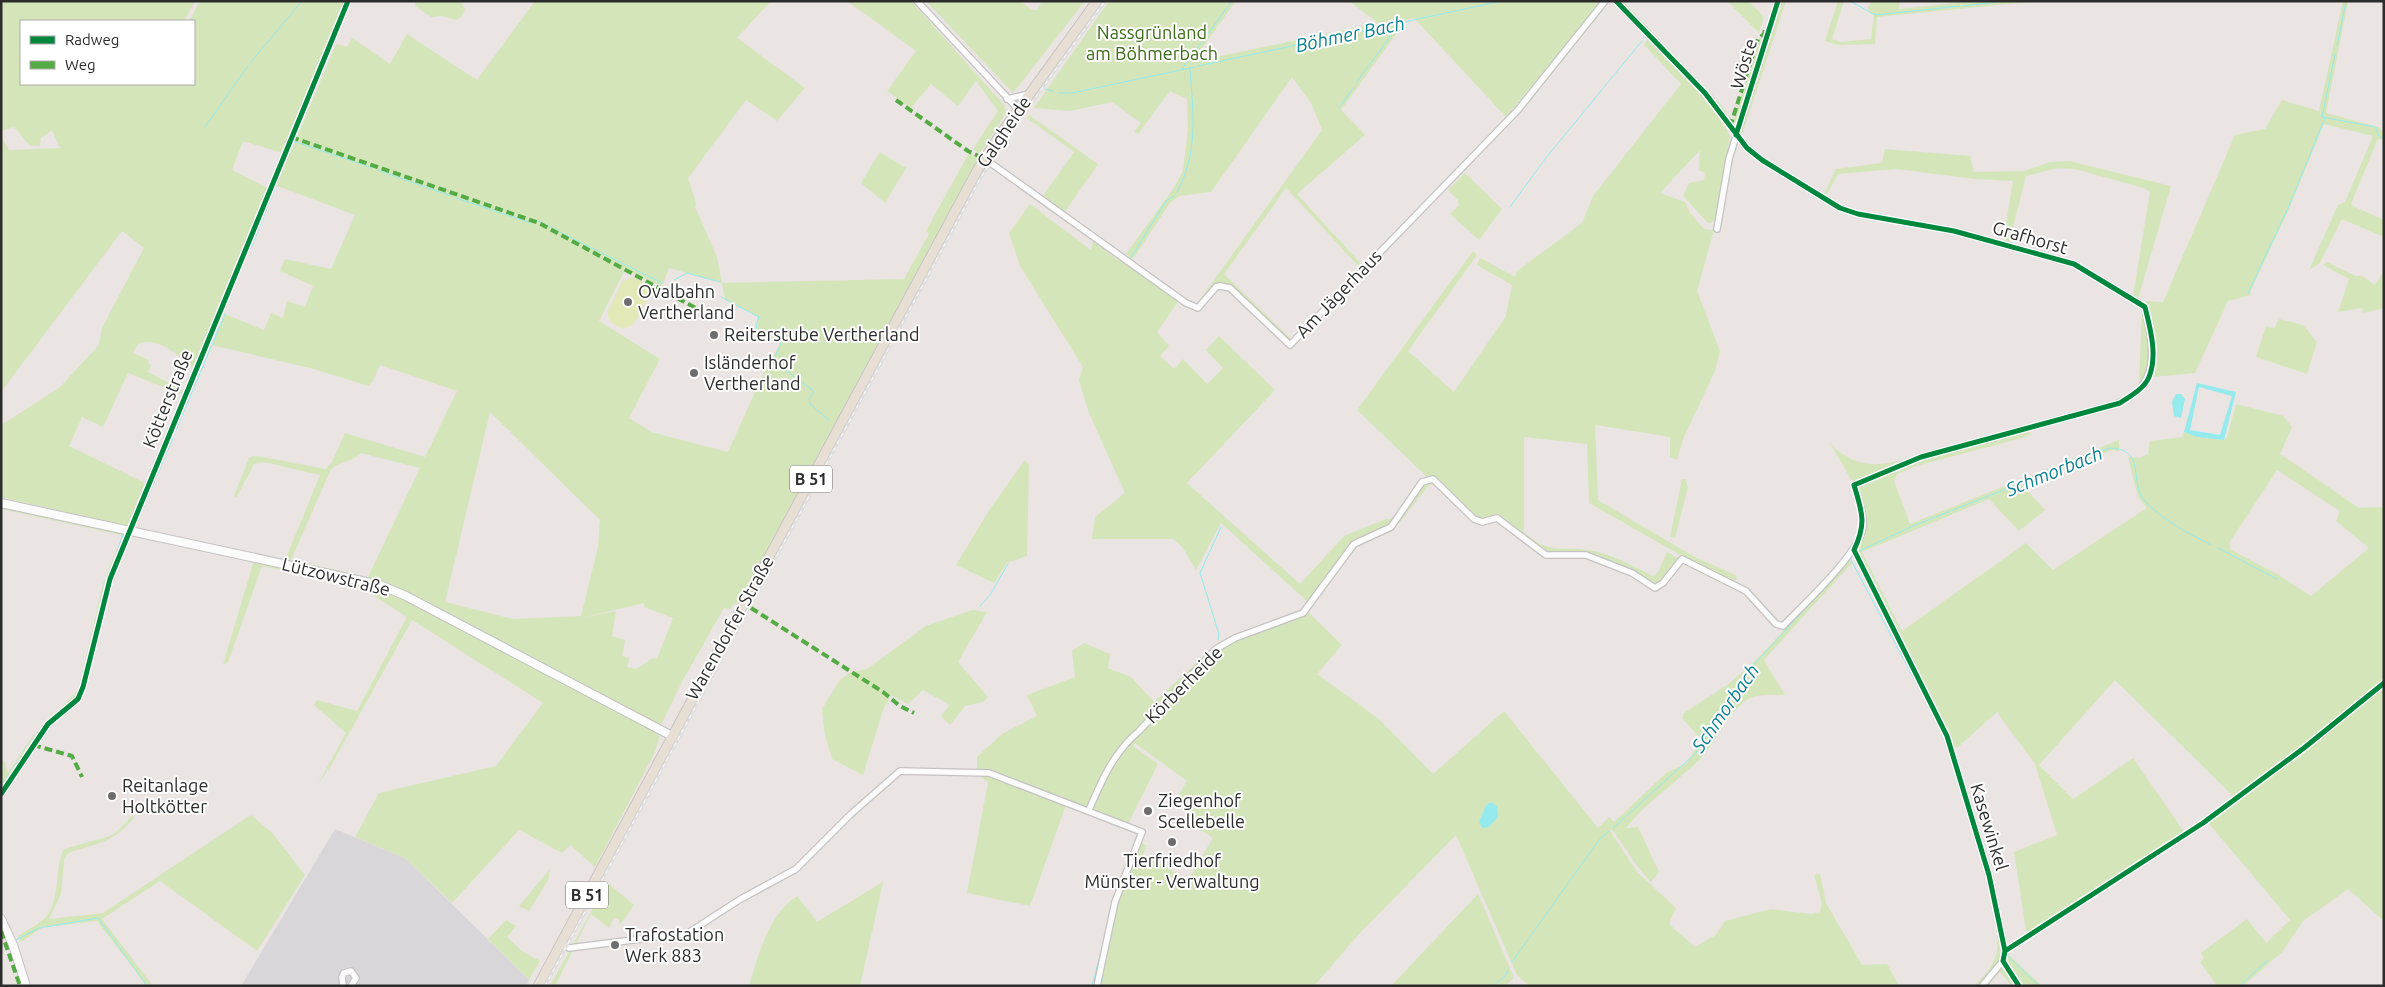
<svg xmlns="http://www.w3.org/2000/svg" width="2385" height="987" font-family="Ubuntu,sans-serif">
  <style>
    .industrial { fill: #d9d6d9 }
    .green { fill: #d5e5ba; fill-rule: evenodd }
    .pitch { fill: #e2e9b7 }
    .water { fill: #94eaec; fill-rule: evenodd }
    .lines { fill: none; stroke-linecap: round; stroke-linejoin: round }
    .stream { stroke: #94eaec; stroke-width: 1 }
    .street-casing { stroke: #c4c2c3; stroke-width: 8 }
    .secondary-casing { stroke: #c4c2c3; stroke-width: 10 }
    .primary-casing { stroke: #c6c3c2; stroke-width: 11 }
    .street { stroke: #fcfbfb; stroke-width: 5.5 }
    .secondary { stroke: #fcfbfb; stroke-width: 8 }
    .primary { stroke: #e7ded4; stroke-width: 9 }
    .rail-casing { stroke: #dededf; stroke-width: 3 }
    .rail { stroke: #fff; stroke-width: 1; stroke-dasharray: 4; stroke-linecap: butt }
    .quiet { stroke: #54ab44; stroke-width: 4; stroke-dasharray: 8 4; stroke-linecap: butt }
    .cycleway-casing { stroke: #fff; stroke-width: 8 }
    .cycleway { stroke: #00873e; stroke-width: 5 }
    .poi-dot { fill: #6e6c6c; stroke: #fff; stroke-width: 2 }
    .labels { text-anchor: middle; stroke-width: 4; stroke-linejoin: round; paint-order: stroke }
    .shield { fill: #fff; stroke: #6b6b6b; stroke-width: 1 }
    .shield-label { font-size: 16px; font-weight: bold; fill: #2c2c2c }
    .park-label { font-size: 18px; fill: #3c6b19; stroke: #fff }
    .street-label { font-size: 18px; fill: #2c2c2c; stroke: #fff }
    .poi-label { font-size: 18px; fill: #2c2c2c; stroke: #fff; text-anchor: start }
    .water-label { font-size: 19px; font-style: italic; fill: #0b8293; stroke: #fff }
  </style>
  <rect width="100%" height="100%" fill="#eae4e2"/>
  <path class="industrial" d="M335,829L405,858L529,980L526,986H241Z"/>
  <path class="green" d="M1,1H195L184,21H21V84H194V21H189L200,1H346L283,153L243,141L232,170L267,188L193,368C177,355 159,336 138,344L133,353L149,360L148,363L151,365L148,372L184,391L181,394L128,373L103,427L82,417L69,446L145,483L127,526L1,497V425L59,388L99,345L102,328L144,248L122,231L1,392V136L9,150L60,148L52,130L41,138L40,146L29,145L14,127L1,131Z
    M416,1H460L465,9L462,16L457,20L441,16L431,17L415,6Z
    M535,1H771L737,38L805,88L777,121L746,100L688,178L696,203L695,207L717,257L722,283L904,279L929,234L926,231L969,153L978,158L738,603L733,605L731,609L724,608L684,678L657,733L660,737L654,754L595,867L570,845L562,853L519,830L452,903L405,858L355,837L379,793L496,766L543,703L412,620L332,764L318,784L346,733L314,705L317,700L357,711L407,617L362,588L262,566L228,662L223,665L255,557L284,563L320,475L264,462L254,464L236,498L234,496L249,458L253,456L262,457L326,469L332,462L345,433L425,457L457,391L380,365L373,381L368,386L314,369L212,345L225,314L264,330L271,313L283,318L287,301L305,307L313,286L280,271L285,259L331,269L355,215L272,184L297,137L336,44L347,47L352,38L390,64L407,34L477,80ZM669,268L722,283L725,299L758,317L757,332L780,344L760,381L728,452L651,432L629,418L660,359L599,321L625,270L662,286ZM490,412L600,520L598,547L581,616L513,619L445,602ZM361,453L420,468L368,577L291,560L331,469C340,461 352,462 361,453ZM644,603V607L673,618L657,659L653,658L636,669L627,667L630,658L622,656L625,640L612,636L616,611L581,618Z
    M847,1H911L1004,105L1006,113L980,154L973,149L998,111L976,81L958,106L931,84L911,108L887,91L916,51Z
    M926,1H1020L1032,10H1037L1042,1H1085L1013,93Z
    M1109,1H1236L1192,62L1378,23L1349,1H1601L1506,117L1414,18L1406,20L1341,110L1365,135L1297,194L1363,266L1361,269L1286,188L1224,274L1291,339L1289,341L1232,288L1219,283L1214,286L1200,304L1196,305L1322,130L1311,103L1292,77L1211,192L1179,196L1170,203L1133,259L1126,254L1173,189L1183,171L1188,129L1187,99L1170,91L1138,134L1134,132L1141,123L1112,102L1070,111L1034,108Z
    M1619,1H1623L1717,100L1731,118L1730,123Z
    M1727,1H1749L1764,17L1759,33Z
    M1781,1H1786L1743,132L1741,134L1740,130Z
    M1838,1H1844L1832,39L1841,42L1871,39L1874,14L1867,9L1871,3L1869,1H1900L1899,9L1973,1H2039L1877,17L1875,44L1837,45L1825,41Z
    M2343,1H2348L2326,113L2378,127L2384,133V140L2378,139L2377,141L2351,204L2357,208L2384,220V237L2342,219L2320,263L2309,270L2338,205L2345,202L2373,136L2324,124L2289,209L2250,292L2251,295L2228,301L2195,373L2153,377L2142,389L2139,386L2142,311L2139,305L2149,301L2163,302L2235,135L2265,129L2282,100L2319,111Z
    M1764,38L1736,123L1733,122L1759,39Z
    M1648,39L1712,105L1730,136L1718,217L1711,223H1708L1683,196L1689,183L1704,180L1705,173L1699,170L1700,150L1660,193L1685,202L1690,213L1704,229L1714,230L1697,291L1720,351L1715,371L1683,439L1677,460L1670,457V437L1595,425L1598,500L1693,556L1737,576L1735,582L1682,556L1589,503L1587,444L1524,437V532C1549,555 1559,546 1588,550C1610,553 1634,566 1653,576L1658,572L1667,552L1678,558V560L1659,582L1654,585L1586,554L1546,552L1535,545L1507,520L1498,516L1482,520L1474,517L1438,480L1434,485H1429L1400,522L1358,545L1310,604L1221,523L1196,570L1183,548L1174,539H1092L1095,517L1125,493L1089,413L1079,380L1083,367L1020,266L1009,233L1030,204L1091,250L1093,241L1119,261L1120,257L1180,299L1157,332L1169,346L1160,356L1174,369L1183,359L1207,384L1223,368L1206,350L1219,336L1275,390L1187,483L1300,584L1344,536L1386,519L1399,518L1424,484L1425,475L1357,410L1473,251L1477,255L1408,351L1454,392L1506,316L1512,285L1477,265L1480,258L1515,277L1517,271L1582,223L1593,196L1681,84L1644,45Z
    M1029,115L1098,164L1064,213L1043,196L1074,152L1027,118Z
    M1885,149L1970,156L1974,172L2024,171L2050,162L2069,161L2171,186L2138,299L2133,296L2150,192L2144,188L2075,169L2058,168L2026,176L2009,243L2003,241L2013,181L1975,179L1896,169L1838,174L1826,195L1824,194L1836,169L1882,163Z
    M880,152L906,168L885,203L861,183Z
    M1465,173L1502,209L1479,240L1450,214L1459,205L1458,200L1448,190Z
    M2327,262L2355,276H2362L2375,285L2384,270V308L2363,313L2362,308L2338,312L2349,279L2323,265Z
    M2279,319L2303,325L2317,342L2307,374L2256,357L2266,326L2274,328Z
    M2236,404L2283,416L2292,427L2280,454L2359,508L2384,507V921L2348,889L2303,921L2282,952L2243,986H2217L2200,962L2204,958L2201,953L2247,919L2266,943L2290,920L2205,819L2232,795L2115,680L2039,765L2073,799L2133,758L2184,832L2027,937L2014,852L2057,835L2035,764L1997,712L1957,748L1953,746L1938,709L1856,550L1863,533L1857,490L1830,443C1855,470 1880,467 1911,457L1917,459L2029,429L2031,434L2022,438L1916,466L1897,474L1894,481L1910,524L2119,440V451L2112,450L2023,486L2045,510L2019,531L1989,499L1862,552L1902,631L2026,543L2053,570L2147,508L2138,497L2128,457L2139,458L2148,454L2150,441L2182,437L2184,432L2197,437L2224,440L2227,437ZM2277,470L2340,511L2336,521L2369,548L2311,596L2279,575L2231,550L2229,543Z
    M1025,460L1029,465L1027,556L1007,563L994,583L956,565L990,509Z
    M1682,479H1685L1688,487L1675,538L1670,537Z
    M1,506L125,533L126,537L110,579L78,699L48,724L1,791V759L5,763L8,773L32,737L78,690L103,584L121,539V535L1,509Z
    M1850,560L1852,563L1764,660L1785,695C1771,695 1755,693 1744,702C1726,716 1717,740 1702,757C1678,782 1647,801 1626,828L1638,827L1659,872L1651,882L1637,866L1612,829L1610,831L1637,872L1676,908L1669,924L1695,947L1716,935L1725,921L1771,909L1811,914L1820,912L1822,903L1814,875L1820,874L1826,903L1862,965L1887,964L1899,986H1529L1517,975L1456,835L1360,933L1314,986H1099L1119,899L1141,842L1147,846L1143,854L1188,880L1213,838L1191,824L1195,816L1175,801L1187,781L1135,743L1133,746L1158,764L1128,824L1067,802L1030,906L967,893L988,783L977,773V757L1002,734L1037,716L1027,695L1075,677L1072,651L1084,643L1110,654L1108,668L1131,677L1154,702L1219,642L1305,609L1342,645L1317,674L1379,719L1433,774L1504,711L1598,828L1609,817L1614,822L1666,773L1687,763L1701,739L1682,718L1684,713L1730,683L1755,661ZM1491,802L1497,806L1498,817L1489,827L1479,822L1486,805Z
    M972,610L987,612L958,662L988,697L983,702L965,706L950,725L941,716L950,705L923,690L908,704L891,695L883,710L863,775L832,759L825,735L822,709L840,680L849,673L867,669L926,626Z
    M133,815L134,818C111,844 100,842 68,853L64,860L61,894L49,919L103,913L251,815L273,834L305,875L257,951L160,881L102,919L153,986H147L97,921L43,927L21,942L18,936C27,930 37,925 44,919C61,903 54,868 64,849L110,836L117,831Z
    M550,869L548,880L529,911L519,906Z
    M1986,870L1995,912L2001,955L2000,962L2017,986H2012L2000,972L1987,986H1974C1982,978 1991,969 1995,958C2004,936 1989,894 1984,871Z
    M883,882L860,986H749C759,954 768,915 797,896L817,922Z
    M609,884L634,905L620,925L619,920L614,918L609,928L591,914L555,986H550L606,885Z
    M1478,894L1514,978L1505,986H1391Z
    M506,920L516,926L507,937L522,951L540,961L529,980L488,939Z
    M2009,953V955L2042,986H2022L2006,962Z"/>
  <path class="pitch" d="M632,277C637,279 644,281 647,285C653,295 638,315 634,324L623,329C614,324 607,322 608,312L622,282Z"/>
  <path class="water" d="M2197,383L2236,392L2224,440L2197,437L2184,432ZM2199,387L2232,396L2220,435L2190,430Z
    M2176,394H2181L2185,399L2181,418L2174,416L2172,402Z
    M1491,802L1497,806L1498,817L1489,827L1482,828L1479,822L1486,805Z"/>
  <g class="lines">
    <path class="stream" d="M1612,1L1633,22
      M1850,1L1875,15L1960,6
      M1963,6L2004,1
      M1643,32L1644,38
      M2337,46L2346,1
      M2335,54L2322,117L2375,127L2379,136L2384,139
      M250,63L302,1
      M1198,66L1502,1
      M1182,69L1232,1
      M1356,83L1400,23
      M1045,89L1053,91
      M1058,93H1072L1195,67
      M1339,108L1354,87
      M205,127L248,66
      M293,143L296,142L373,168
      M377,170L451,196
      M1177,192C1199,152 1193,113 1190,69
      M456,198L531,223
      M1510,207L1545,159L1642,41
      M538,221L662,283
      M251,248L276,186
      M1130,259L1166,201L1174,196
      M674,280L687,273L720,282
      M2248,293L2288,208L2325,118
      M721,297L759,317L756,325L757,331L781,343L773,361L812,390L814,392L809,399L810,404L829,420
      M176,430L225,314
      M138,520L173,438
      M85,525L118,532L123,535L105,585L94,632
      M2218,548L2277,579
      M1859,551L1913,526L2109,448C2147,448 2129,483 2144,500C2162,520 2188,533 2211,545
      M1851,560L1922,694
      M1840,571L1851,558
      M980,606L990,595L1008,564
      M1218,640L1219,634L1200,573L1221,527
      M1925,700L1934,718
      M13,769L39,732
      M1,787L8,776
      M1613,828L1696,753L1746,673L1817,596
      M16,940L39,928L98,918L147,986
      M1,947L5,945
      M2008,956L2039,986
      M1512,962L1599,840L1609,831
      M1092,986L1101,952
      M1100,986L1103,977
      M1493,986L1506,975L1508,969
      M2239,986L2268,960"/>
    <defs>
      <path id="street" d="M917,1L1018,109
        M1007,99L1029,94
        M985,159L1186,303L1198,308L1216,287L1220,286L1230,288L1290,345L1517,111L1605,1
        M1717,229L1729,159L1778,1
        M1854,550L1947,736L1989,875L2005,951L2003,961L1982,986
        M1,794L48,724L78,699L83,687L110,579L348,1
        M1089,810C1102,780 1113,753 1139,731L1216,649L1235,638L1303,613L1354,544L1391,527L1422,482L1433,479L1474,519L1482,522L1497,518L1546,555H1586L1632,573L1655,588L1663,583L1682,559L1746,591L1776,624L1783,626C1804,604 1859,554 1863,527C1864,513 1858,499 1854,485L1921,457L2116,404C2163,386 2153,346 2145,307L2074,264L1954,231L1858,214L1840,208L1762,160L1747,148L1705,93L1616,1
        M560,944L569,948L688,933L739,900L796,869L851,814L900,771L989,773L1142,832L1115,902L1097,986
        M343,986L342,977L344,973L351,971L356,978L351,986"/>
      <path id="secondary" d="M1,503L380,585L406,596L672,736
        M1,919L13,945L26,986"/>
      <path id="primary" d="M538,986L978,169L1000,135L1097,1"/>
    </defs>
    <use href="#street" class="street-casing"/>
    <use href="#secondary" class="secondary-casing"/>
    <use href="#primary" class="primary-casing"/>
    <use href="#street" class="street"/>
    <use href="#secondary" class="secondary"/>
    <use href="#primary" class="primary"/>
    <defs>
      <path id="rail" d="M545,986L980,179L1012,130L1105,1"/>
    </defs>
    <use href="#rail" class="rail-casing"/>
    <use href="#rail" class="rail"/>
    <path class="quiet" d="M896,100L968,151L985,159
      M1730,127L1758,39L1764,34L1765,30
      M291,137L539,223L703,312
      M751,608L883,692L900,706L914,713
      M33,745L72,756L82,777
      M1,931L20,986"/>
    <defs>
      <path id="cycleway" d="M1616,1L1705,93L1747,148L1762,160L1840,208L1858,214L1954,231L2074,264L2145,307C2150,328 2158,355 2149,377C2145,388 2129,397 2120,403L1921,457L1854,485C1862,512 1867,523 1854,550L1947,736L1989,875L2005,951L2003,961L2019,986
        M1736,135L1778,1
        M1,794L48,724L78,699L83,687L110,579L348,1
        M2005,951L2203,823L2304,748L2384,683"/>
    </defs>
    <use href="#cycleway" class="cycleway-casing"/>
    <use href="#cycleway" class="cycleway"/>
  </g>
  <g class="poi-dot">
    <circle cx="628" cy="302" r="5"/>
    <circle cx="714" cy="335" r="5"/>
    <circle cx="694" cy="373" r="5"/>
    <circle cx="112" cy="796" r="5"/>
    <circle cx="1148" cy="811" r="5"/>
    <circle cx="1172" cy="842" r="5"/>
    <circle cx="615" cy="945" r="5"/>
  </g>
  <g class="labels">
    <g class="shield">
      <rect x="790" y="465.5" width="42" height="27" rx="4"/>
      <rect x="566" y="881.5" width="42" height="27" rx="4"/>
    </g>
    <g class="shield-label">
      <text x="811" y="485">B 51</text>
      <text x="587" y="901">B 51</text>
    </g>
    <g class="park-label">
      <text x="1152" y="39">Nassgrünland<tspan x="1152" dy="21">am Böhmerbach</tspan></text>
    </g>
    <g class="street-label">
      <text transform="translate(1744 64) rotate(-73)" y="6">Wöste</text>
      <text transform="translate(1004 132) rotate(-56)" y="6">Galgheide</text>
      <text transform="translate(2030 238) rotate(16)" y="6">Grafhorst</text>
      <text transform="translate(1339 294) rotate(-46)" y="6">Am Jägerhaus</text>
      <text transform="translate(168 399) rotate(-68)" y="6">Kötterstraße</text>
      <text transform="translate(336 577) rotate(14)" y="6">Lützowstraße</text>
      <text transform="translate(730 628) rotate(-61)" y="6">Warendorfer Straße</text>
      <text transform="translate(1184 685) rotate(-45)" y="6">Körberheide</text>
      <text transform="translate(1989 827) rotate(73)" y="6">Kasewinkel</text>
    </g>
    <g class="poi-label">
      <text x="638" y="298">Ovalbahn<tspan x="638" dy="21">Vertherland</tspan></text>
      <text x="724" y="341">Reiterstube Vertherland</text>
      <text x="704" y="369">Isländerhof<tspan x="704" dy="21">Vertherland</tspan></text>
      <text x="122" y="792">Reitanlage<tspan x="122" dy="21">Holtkötter</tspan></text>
      <text x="1158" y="807">Ziegenhof<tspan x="1158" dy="21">Scellebelle</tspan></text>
      <text x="1172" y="867" text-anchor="middle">Tierfriedhof<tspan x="1172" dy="21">Münster - Verwaltung</tspan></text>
      <text x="625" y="941">Trafostation<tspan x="625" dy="21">Werk 883</tspan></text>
    </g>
    <g class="water-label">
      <text transform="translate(1350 34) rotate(-12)" y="7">Böhmer Bach</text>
      <text transform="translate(2054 471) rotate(-22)" y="7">Schmorbach</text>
      <text transform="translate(1725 708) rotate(-55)" y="7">Schmorbach</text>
    </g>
  </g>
  <rect width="2385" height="987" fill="none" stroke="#2c2c2c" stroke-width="5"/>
  <rect x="20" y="20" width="175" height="65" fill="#ffffff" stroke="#ababab"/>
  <rect x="30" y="36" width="25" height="8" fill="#00873e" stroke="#ababab"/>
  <text x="65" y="45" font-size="15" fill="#2c2c2c">Radweg</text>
  <rect x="30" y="61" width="25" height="8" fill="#54ab44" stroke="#ababab"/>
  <text x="65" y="70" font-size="15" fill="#2c2c2c">Weg</text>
</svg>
